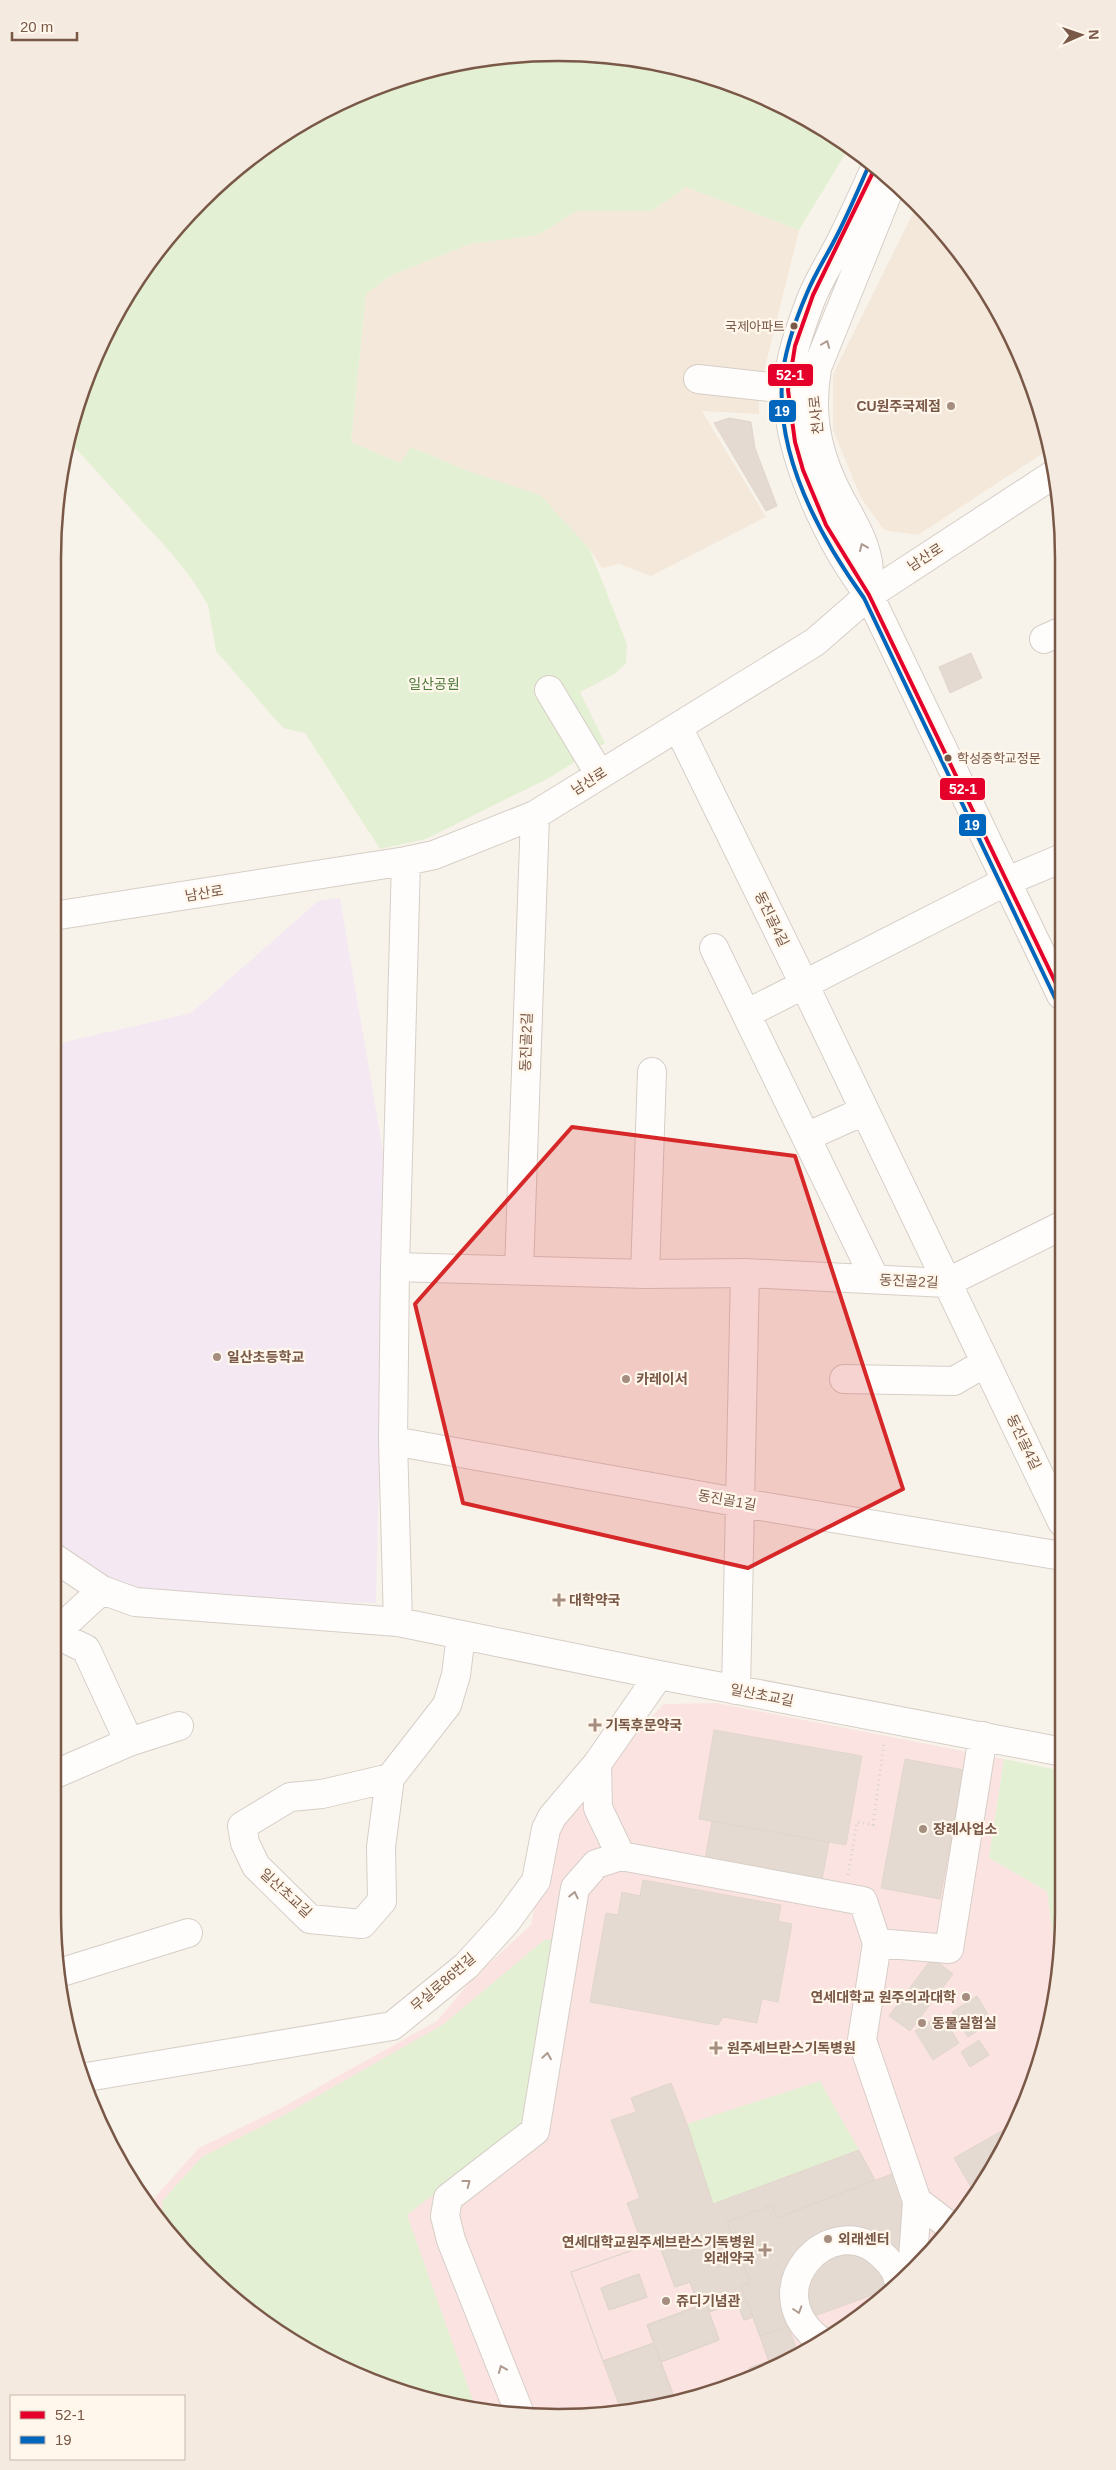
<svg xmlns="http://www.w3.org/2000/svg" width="1116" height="2470" font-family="Helvetica,'Noto Sans KR',sans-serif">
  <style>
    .residential { fill: #f4e8da }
    .education { fill: #f4e9f3 }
    .medical { fill: #fbe3e2 }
    .green { fill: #e4f0d3 }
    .building { fill: #e5dad1; stroke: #e1d6cc; fill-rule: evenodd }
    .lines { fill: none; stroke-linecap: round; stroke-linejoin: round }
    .minor-casing { stroke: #d6cec7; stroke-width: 30 }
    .path { stroke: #dbd2cc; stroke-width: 3; stroke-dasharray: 1 4; stroke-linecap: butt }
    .minor { stroke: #fefdfc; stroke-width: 28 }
    .bus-1-casing { stroke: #fff7ec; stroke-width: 8 }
    .bus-2-casing { stroke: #fff7ec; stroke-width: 8 }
    .bus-1 { stroke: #e4002b; stroke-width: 4 }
    .bus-2 { stroke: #0065bd; stroke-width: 4 }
    .oneway { stroke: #ae9a8f }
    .marked { fill: #d62828; fill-opacity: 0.2; stroke: #d62828; stroke-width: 4; stroke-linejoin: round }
    .bus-dot { fill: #795847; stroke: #fff7ec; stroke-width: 2 }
    .poi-dot { fill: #a58e80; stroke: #fff7ec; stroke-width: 2 }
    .labels { text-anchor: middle; stroke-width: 4.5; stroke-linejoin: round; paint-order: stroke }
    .bus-label { font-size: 13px; fill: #795847; stroke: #fff7ec; text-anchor: end }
    .poi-label { font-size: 14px; font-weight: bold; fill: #795847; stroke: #fff7ec; text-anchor: start }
    .street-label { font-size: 14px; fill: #795847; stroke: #fff7ec }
    .park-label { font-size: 14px; fill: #4e7a3c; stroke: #fff7ec }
    .rim { fill: none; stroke: #795847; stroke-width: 2.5 }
    .line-badge { stroke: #fff7ec; stroke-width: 2 }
    .badge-label { font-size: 14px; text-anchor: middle; font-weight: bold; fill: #fff }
  </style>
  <rect width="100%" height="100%" fill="#f8f3ea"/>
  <path class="residential" d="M686,187L799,230L759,392V414L702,411L766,517L651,576L619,564L602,568L589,548L573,532L468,471L411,447L400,463L351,442L366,294L392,275L470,244L538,235L577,211H652Z
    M917,205L959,250L1025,364L1048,450L918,535L884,530L861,498L833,430V374Z"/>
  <path class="education" d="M340,898L386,1169L376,1603L138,1596L53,1545V1048L56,1044L191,1013L318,901Z"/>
  <path class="medical" d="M717,1703L1004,1759L989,1858L1047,1891L1058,1972L1054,2010L1037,2075L996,2164L938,2245L891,2292L810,2350L720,2391L624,2413L558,2417L460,2408L395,2391L305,2350L250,2313L178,2245L153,2211L155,2197L199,2148L281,2108L437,2021L475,1976L531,1925L539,1884L564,1809L664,1704Z"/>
  <path class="green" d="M525,54L624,57L721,79L839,138L850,146L799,230L686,187L652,211H577L538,235L470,244L392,275L366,294L351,442L400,463L411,447L468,471L540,495L589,548L627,644L626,663L615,674L580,692L605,743L549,778L426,839L380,849L305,733L283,728L216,651L208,605L191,578L172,554L68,440L79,395L120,305L178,224L251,157L335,105L427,70Z
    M1004,1759L1063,1771V1912L1058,1972L1047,1891L989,1858Z
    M553,1939L526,2123L407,2215L476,2409L460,2408L395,2391L306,2350L250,2313L178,2245L161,2222L163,2200L202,2157L286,2114L444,2024L544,1940Z
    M820,2081L859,2150L713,2204L687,2124Z"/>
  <path class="building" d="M729,418L751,422L755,448L777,506L766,511L714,423Z
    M1058,489L1059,492V511L1049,495Z
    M971,653L982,678L950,693L939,667Z
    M714,1730L862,1756L846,1845L699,1819Z
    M905,1759L964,1770L940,1899L881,1888Z
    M712,1821L829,1842L822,1880L705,1859Z
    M643,1880L781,1905L778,1921L792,1924L778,2002L762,1999L757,2023L723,2017L718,2025L590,2002L606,1913L618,1915L622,1892L640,1896Z
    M932,1958L953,1974L910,2031L889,2016Z
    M977,1996L992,2021L968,2037L952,2012Z
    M941,2014L959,2043L933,2060L915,2031Z
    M979,2040L989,2055L970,2067L961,2052Z
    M671,2083L687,2124L713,2204L859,2150L875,2180L777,2218L772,2205L727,2222L750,2283L741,2286L753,2317L744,2320L737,2302L709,2312L719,2340L661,2362L674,2397L684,2393L686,2399L622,2413L603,2361L654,2343L647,2325L699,2306L690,2282L675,2287L658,2241L643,2246L627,2203L640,2198L611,2120L636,2112L631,2098Z
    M1014,2124L996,2164L975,2194L954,2158Z
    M897,2172L928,2256L897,2286L760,2336L741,2286L750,2283L727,2222L772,2205L777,2218Z
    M658,2241L675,2287L690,2282L699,2306L647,2325L654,2343L603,2361L571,2272ZM639,2274L647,2297L609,2310L601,2288Z
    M658,2241L675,2287L690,2282L699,2306L647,2325L654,2343L603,2361L571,2272Z
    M639,2274L647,2297L609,2310L601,2288Z
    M639,2274L647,2297L609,2310L601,2288Z
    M737,2302L744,2320L753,2317L769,2361L749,2368L752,2376L720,2391L686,2399L684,2393L674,2397L661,2362L719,2340L709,2312Z
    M737,2302L744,2320L753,2317L769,2361L749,2368L752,2376L720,2391L686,2399L684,2393L674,2397L647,2325L706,2303L709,2312Z
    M706,2303L719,2340L661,2362L647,2325Z
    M788,2326L799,2355L771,2368L760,2336Z
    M769,2361L771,2368L752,2376L749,2368Z"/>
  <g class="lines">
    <defs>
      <path id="minor" d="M876,166C864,193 852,219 839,245C829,264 817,283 810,302C800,329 788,362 788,390C787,455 830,544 869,595L1061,995
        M698,379L770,387L806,395
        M869,595C869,583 870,568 867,557C861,531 844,508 833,484C815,445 810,410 817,368L893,180
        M1044,639L1060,632
        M549,690L600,775
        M678,727L804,984L1062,1522
        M53,916L406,861L434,855L535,815L815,642L869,595L1054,474
        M714,948L875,1279
        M746,1014L1005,882L1060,859
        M806,1137L864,1111
        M395,1267L645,1274L745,1273L946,1283L1061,1226
        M519,1270L535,815
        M645,1274L652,1072
        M844,1379L954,1381L985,1363
        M393,1441L742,1503L1062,1556
        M53,1557L102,1590L135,1602L398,1622L659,1675L1063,1752
        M398,1622L393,1441L395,1267L406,861
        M55,1634L86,1649L129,1742
        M53,1635L102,1590
        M736,1690L745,1273
        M597,1764L598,1808L621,1856
        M53,1775L129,1742L179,1726
        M390,1778L322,1794L290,1797L242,1826L245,1843L256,1866L310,1919L362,1924L382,1901L381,1847L390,1778L447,1705L456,1675L461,1635
        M877,1943L949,1949L983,1736
        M59,1973L188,1933
        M81,2078L392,2026L466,1966L506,1922L536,1881L546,1829L552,1817L597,1764L659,1675
        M898,2279L910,2269L913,2259L917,2201
        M822,2342C751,2291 832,2206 882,2255C891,2263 898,2272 899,2284
        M520,2414L451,2240L445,2216L448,2198L535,2131L575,1888L596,1864L621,1856L863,1901L877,1943L862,2040L917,2201L951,2227"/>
    </defs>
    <use href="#minor" class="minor-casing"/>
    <path class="path" d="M848,1875L857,1822L873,1825L884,1742"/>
    <use href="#minor" class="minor"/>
    <defs>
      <path id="bus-1" d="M876,166L813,295L795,346L788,390L795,442L803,470L826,525L869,595L1061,994"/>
      <path id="bus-2" d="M870,163C858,190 847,217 833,243C824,260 814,276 807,293C795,321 784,351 782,381C777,458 820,537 864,598L1055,998"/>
    </defs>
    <use href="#bus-1" class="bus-1-casing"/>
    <use href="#bus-2" class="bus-2-casing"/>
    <use href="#bus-1" class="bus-1"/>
    <use href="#bus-2" class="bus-2"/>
  </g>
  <defs><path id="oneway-chevron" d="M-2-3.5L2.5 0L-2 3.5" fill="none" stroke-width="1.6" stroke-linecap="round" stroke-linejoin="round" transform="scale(1.25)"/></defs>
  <g class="oneway">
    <use href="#oneway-chevron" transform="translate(826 344) rotate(-69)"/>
    <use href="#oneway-chevron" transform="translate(863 547) rotate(-113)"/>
    <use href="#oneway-chevron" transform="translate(574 1895) rotate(-78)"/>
    <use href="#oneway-chevron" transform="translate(547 2056) rotate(-81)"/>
    <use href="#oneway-chevron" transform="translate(467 2183) rotate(-37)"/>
    <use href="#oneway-chevron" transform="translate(798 2310) rotate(72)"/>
    <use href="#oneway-chevron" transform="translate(502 2369) rotate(-112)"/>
  </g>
  <path class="marked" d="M572,1127L795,1156L903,1489L748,1568L463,1503L415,1304Z"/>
  <g class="bus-dot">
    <circle cx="794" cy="326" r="4.5"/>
    <circle cx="948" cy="758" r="4.5"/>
  </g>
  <g class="poi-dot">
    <circle cx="951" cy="406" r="5"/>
    <circle cx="217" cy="1357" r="5"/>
    <circle cx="626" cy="1379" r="5"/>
    <path d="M556.5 1592.5h5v5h5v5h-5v5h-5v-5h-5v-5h5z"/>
    <path d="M592.5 1717.5h5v5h5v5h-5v5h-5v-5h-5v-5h5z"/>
    <circle cx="923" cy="1829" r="5"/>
    <circle cx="966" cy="1997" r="5"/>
    <circle cx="922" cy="2023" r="5"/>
    <path d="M713.5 2040.5h5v5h5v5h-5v5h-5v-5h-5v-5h5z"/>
    <circle cx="828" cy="2239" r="5"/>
    <path d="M762.5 2242.5h5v5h5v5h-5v5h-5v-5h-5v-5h5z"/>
    <circle cx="666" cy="2301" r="5"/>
  </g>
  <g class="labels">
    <g class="bus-label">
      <text x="785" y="331">국제아파트</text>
      <text x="957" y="763" text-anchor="start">학성중학교정문</text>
    </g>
    <g class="poi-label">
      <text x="941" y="411" text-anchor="end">CU원주국제점</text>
      <text x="227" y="1362">일산초등학교</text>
      <text x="636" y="1384">카레이서</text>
      <text x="569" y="1605">대학약국</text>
      <text x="605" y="1730">기독후문약국</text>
      <text x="933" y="1834">장례사업소</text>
      <text x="956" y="2002" text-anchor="end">연세대학교 원주의과대학</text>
      <text x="932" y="2028">동물실험실</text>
      <text x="727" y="2053">원주세브란스기독병원</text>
      <text x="838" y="2244">외래센터</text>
      <text x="755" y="2247" text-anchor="end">연세대학교원주세브란스기독병원<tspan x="755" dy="16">외래약국</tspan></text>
      <text x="676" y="2306">쥬디기념관</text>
    </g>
    <g class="street-label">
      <text transform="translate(816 415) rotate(-96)" y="5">천사로</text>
      <text transform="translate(925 557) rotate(-33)" y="5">남산로</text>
      <text transform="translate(589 781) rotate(-32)" y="5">남산로</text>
      <text transform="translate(204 893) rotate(-9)" y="5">남산로</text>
      <text transform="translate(772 919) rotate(64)" y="5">동진골4길</text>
      <text transform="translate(526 1042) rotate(-88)" y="5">동진골2길</text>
      <text transform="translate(909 1281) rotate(3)" y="5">동진골2길</text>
      <text transform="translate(1024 1442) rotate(64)" y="5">동진골4길</text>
      <text transform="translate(727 1500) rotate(10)" y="5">동진골1길</text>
      <text transform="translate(762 1695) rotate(11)" y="5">일산초교길</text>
      <text transform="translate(286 1893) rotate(43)" y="5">일산초교길</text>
      <text transform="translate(443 1982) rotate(-41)" y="5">무실로86번길</text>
    </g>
    <g class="park-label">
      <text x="434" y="689">일산공원</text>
    </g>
  </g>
  <path d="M0 0H1116V2470H0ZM558 61H558A497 497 0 0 1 1055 558V1912A497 497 0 0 1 558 2409H558A497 497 0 0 1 61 1912V558A497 497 0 0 1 558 61Z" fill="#f4eadf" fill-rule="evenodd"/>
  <path class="rim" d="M558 61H558A497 497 0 0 1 1055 558V1912A497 497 0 0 1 558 2409H558A497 497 0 0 1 61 1912V558A497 497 0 0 1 558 61Z"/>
  <g class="line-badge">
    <rect x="767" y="363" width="47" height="24" rx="5" fill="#e4002b"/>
    <rect x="768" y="399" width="29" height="24" rx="5" fill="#0065bd"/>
    <rect x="939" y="777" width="47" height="24" rx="5" fill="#e4002b"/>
    <rect x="958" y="813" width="29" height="24" rx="5" fill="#0065bd"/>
  </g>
  <g class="badge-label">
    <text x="790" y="380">52-1</text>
    <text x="782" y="416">19</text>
    <text x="963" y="794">52-1</text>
    <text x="972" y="830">19</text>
  </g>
  <rect x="10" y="2395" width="175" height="65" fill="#fff7ec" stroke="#c9b7aa"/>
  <rect x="20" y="2411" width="25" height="8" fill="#e4002b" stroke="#c9b7aa"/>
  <text x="55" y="2420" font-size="15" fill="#795847">52-1</text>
  <rect x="20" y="2436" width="25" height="8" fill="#0065bd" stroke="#c9b7aa"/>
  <text x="55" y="2445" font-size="15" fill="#795847">19</text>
  <g transform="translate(1081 35) rotate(88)" stroke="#fff7ec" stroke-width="4" paint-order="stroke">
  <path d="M0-4L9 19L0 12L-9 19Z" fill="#795847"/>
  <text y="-8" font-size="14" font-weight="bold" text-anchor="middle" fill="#795847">N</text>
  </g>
  <path d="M12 32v8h65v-8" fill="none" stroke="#795847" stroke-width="2.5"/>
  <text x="20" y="32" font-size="15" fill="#795847" stroke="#fff7ec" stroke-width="4" paint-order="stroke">20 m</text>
</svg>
